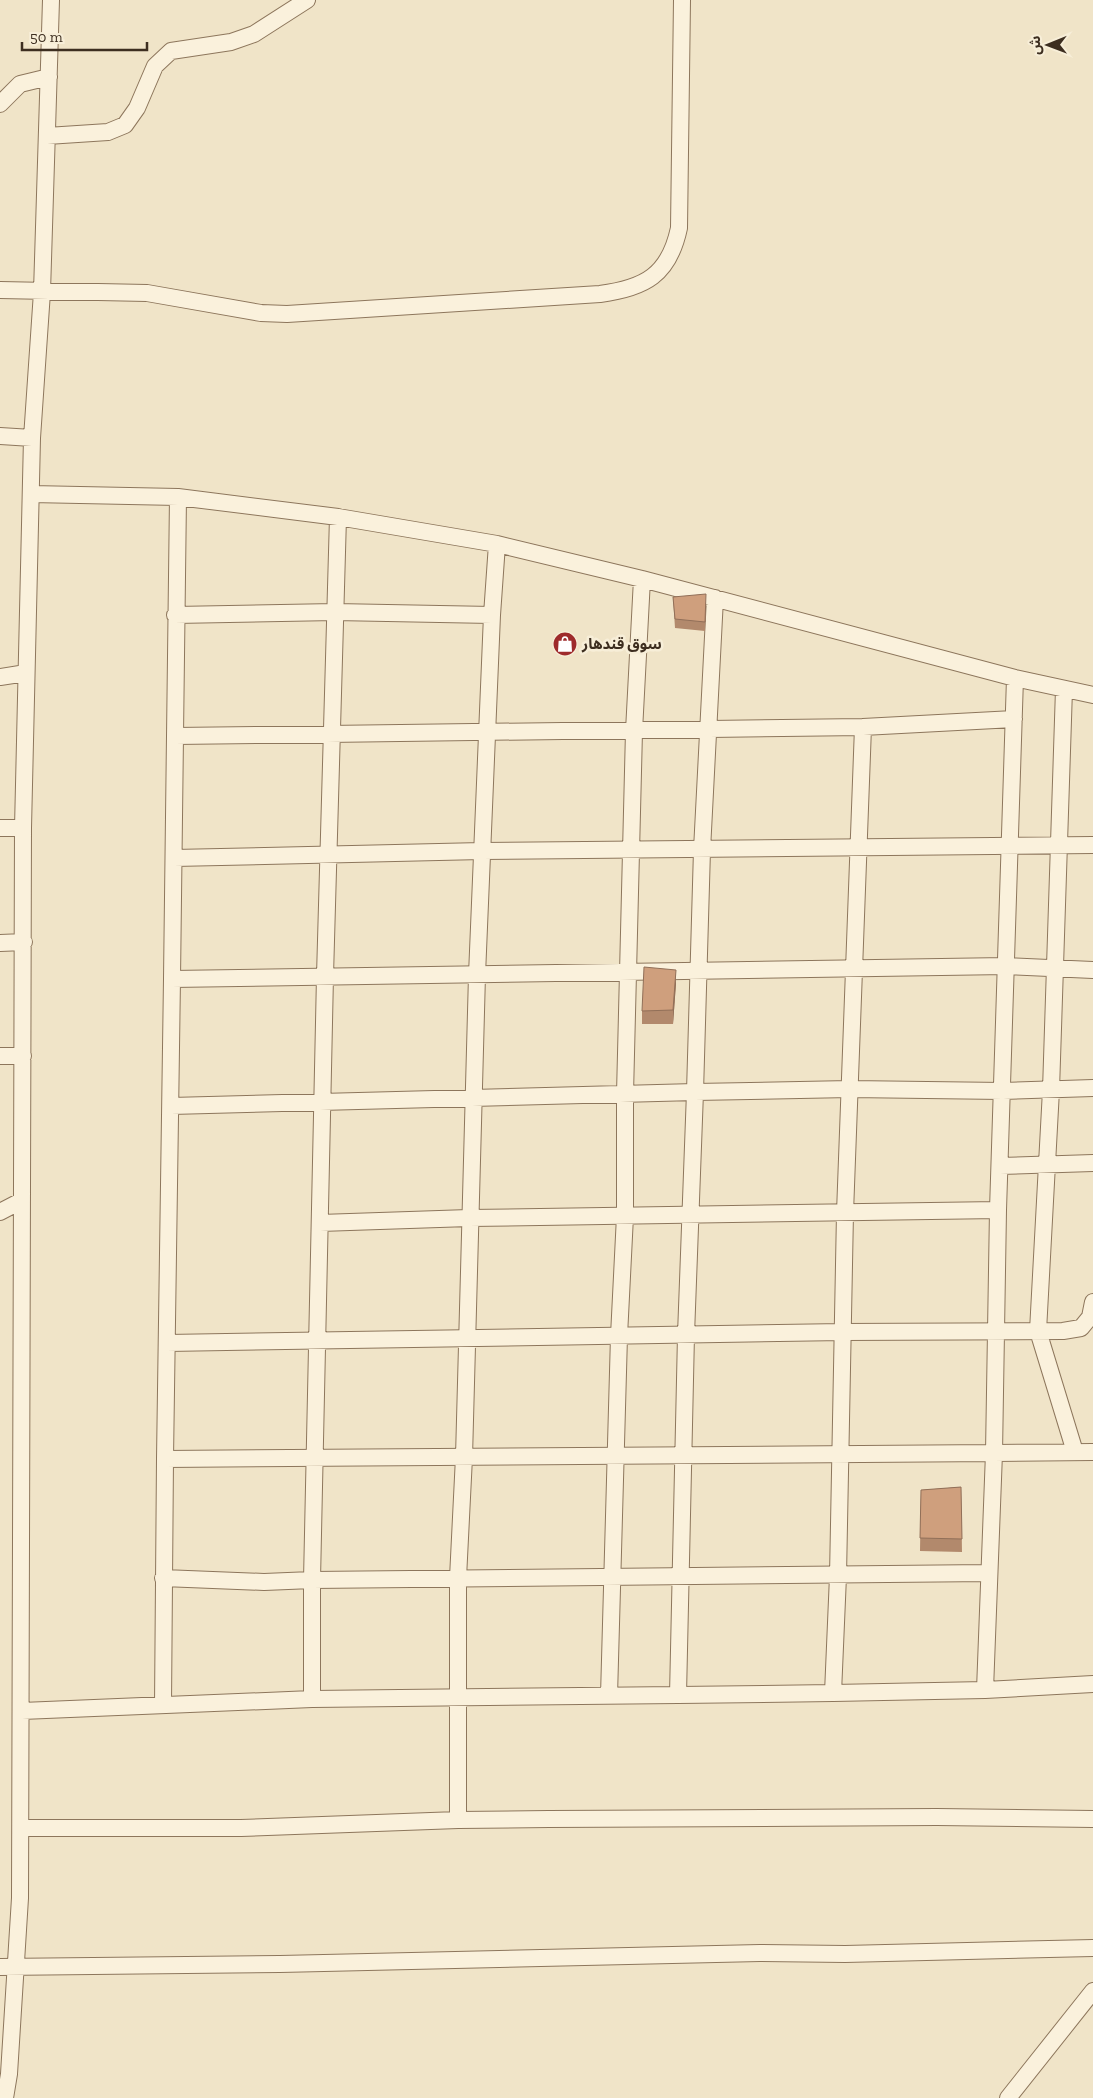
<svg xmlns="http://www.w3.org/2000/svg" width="1093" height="2098" font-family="'Zilla Slab','Noto Sans Arabic',serif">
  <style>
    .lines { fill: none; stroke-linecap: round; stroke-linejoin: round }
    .minor-casing { stroke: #8d765c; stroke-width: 18 }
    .minor { stroke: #faf1dc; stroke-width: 16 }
    .wall { fill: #b2896c }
    .shaded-wall { fill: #916f58 }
    .building { fill: #cf9f7d; stroke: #916f58 }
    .labels { text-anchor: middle; stroke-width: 5; stroke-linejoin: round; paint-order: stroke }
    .poi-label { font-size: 15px; font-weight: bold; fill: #3d2e20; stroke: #f7eed8; text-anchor: start }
  </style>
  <rect width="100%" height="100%" fill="#f0e4c8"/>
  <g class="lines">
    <defs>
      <path id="minor" d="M0,104L20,84L49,77
        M47,136L108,132L125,125L137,108L155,66L171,51L231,42L254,34L307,0
        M0,290L147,293L261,313L287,314L600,294C645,288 669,275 679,228L682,0
        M0,436L32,438
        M31,494L178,497L175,736L863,727
        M178,497L338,517L497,544L642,579L1015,678L1093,695
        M338,517L325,976L312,1580L988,1573
        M715,598L702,850L695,1092L850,1089L1003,1091L1093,1088
        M175,615L335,612L492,615L477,975L464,1457L458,1578V1820
        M492,615L497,544
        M0,677L26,673
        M1064,689L1051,1090L1038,1331L1075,1452
        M1014,719L863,727L845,1213L838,1576L833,1693L985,1690L1093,1684
        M175,736L172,979L1006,966L1093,970
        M0,828H23
        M174,858L482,851L1093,845
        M0,943L24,942
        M172,979L165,1459L994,1453L998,1210L1015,678
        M0,1056H23
        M171,1106L695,1092L686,1335L678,1695L833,1693
        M1000,1166L1093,1163
        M0,1212L21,1201
        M320,1223L469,1218L998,1210
        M167,1343L843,1332L1063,1331L1081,1328L1090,1317L1093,1302
        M163,1578L264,1582L312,1580V1699L678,1695
        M985,1690L994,1453L1093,1452
        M609,1696L619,1336L625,1216V1094L634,731L642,579
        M163,1705L165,1459
        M22,1711L312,1699
        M21,1828H241L458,1820L549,1819L937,1817L1093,1819
        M0,1967L280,1964L760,1953L845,1954L1093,1948
        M5,2098L9,2074L20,1898L23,828L32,438L42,292L51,0
        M1008,2098L1093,1991"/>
    </defs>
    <use href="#minor" class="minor-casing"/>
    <use href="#minor" class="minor"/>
  </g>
  <path class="wall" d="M673,597L706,603L705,631L675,628Z
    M676,983L673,1024H642V1011Z
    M961,1487L962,1552L920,1551L921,1490Z"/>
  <path class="shaded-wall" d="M676,970V983L673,1024V1010Z"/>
  <path class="building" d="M706,594L705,622L675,619L673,597Z
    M644,967L676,970L673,1010L642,1011Z
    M961,1487L962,1539L920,1538L921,1490Z"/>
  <defs>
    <symbol id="shop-disc" viewBox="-11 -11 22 22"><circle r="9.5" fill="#9e2a2b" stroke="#f7eed8"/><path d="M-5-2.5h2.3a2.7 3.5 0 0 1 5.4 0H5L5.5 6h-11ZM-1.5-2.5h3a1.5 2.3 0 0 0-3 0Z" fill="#fff"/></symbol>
  </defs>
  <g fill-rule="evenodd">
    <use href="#shop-disc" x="551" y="630" width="28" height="28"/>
  </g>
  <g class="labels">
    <g class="poi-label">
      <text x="582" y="649">سوق قندهار</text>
    </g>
  </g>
  <g transform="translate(1048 45) rotate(269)" stroke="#f7eed8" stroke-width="4" paint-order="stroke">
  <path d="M0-4L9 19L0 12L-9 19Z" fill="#3d2e20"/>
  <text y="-8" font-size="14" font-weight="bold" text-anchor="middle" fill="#3d2e20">ش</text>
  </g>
  <path d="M22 42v8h125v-8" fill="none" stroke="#3d2e20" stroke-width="2.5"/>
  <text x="30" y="42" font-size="15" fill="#3d2e20" stroke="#f7eed8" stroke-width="4" paint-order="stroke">50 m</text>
</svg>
